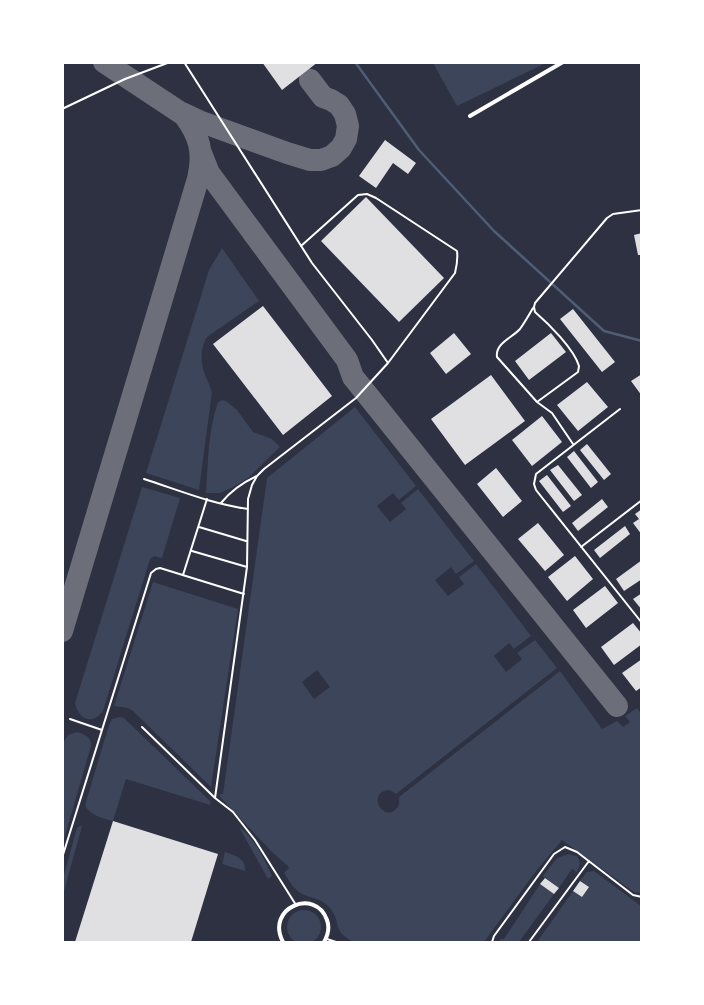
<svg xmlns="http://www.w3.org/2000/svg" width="704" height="1005" font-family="Karla,sans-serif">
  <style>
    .green { fill: #3c4559; fill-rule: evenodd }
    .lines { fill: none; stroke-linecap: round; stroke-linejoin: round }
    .stream { stroke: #4f5d75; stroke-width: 2.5 }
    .taxiway { stroke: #6c6f7a; stroke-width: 22 }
    .building { fill: #e0e0e3 }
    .service { stroke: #fff; stroke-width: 2 }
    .minor { stroke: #fff; stroke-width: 4 }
  </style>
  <rect width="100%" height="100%" fill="#2d3142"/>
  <path class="green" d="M433,63H546L457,106Z
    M222,248L259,301L207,337C200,348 200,364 206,377C208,382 210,386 212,392L199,490L146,473L209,270Z
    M222,400L226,401L237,410L253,432L272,439L280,447L248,478L233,487L220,493H206C208,463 208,430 218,402Z
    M355,407L416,486L399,500L393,493L377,506L390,522L406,509L401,503L418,489L474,561L456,574L451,567L435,580L448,596L464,584L459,577L476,564L531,636L514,649L509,643L494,656L506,672L522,659L517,653L535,640L557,668L396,794L390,790C366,791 382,823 396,809C400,805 399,802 399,797L560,671L602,729L617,721L623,727L630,722L625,716L637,708L641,714V893L634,892L562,840L536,871L484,942H354C331,931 342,923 330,908C321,898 313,899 302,894C294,890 289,880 284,873L289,868L288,866L274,854L220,797V794H223L267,478ZM317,670L330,687L314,699L302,682Z
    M142,487L180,498L162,558L154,556L150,559L103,711C92,726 78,719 75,703Z
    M153,582L238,609L211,787L133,711L128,708L114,706Z
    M120,717L124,718L211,802L210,805L126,779L113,821C102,818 90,816 85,805L109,725L112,719Z
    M77,732C84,734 92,737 91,746L63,843V743L68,735Z
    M80,826H82L63,895V878L77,828Z
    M239,827C255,838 264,859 272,876L268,879Z
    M225,852C236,856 246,858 245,871L222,864Z
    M568,854L577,856C581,862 580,865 577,872L572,869L559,888L543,876L557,858Z
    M594,871L641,906V942H537L573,891L582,897L589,887L580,881L587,872Z
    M540,884L554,894L519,942H498L501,939H504Z
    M287 927a17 17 0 1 1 34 0a17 17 0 1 1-34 0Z"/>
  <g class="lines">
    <path class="stream" d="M355,62L419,150L494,231L604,331L642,341"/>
    <path class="taxiway" d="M182,113L199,121L287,153L310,160H321L332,156L341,148L346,139L348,126L345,114L339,105L331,100L323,97L310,80
      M201,153L209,173L347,360L353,377L617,706
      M62,631L198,179C204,153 200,136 184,115L104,62"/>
  </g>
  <path class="building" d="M262,62H318L282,90Z
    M385,140L416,163L408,174L393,163L376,188L359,176Z
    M366,197L444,278L399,322L321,241Z
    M642,233V255H638L634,235Z
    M263,306L332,396L283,435L213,344Z
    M573,309L615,362L602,372L560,319Z
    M454,333L471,354L446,374L430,353Z
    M551,333L566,352L529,380L515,361Z
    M642,374V396L631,381Z
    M491,375L525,421L465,465L431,419Z
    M587,382L608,407L578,431L557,405Z
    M542,416L562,442L532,466L512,440Z
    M587,444L611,474L604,480L580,450Z
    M574,451L598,482L591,488L567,457Z
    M558,465L582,495L574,501L550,470Z
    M496,468L522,501L503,517L477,484Z
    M547,475L571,506L563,512L539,481Z
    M602,499L608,507L578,531L572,523Z
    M642,509V535L633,523L639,519L635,514Z
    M538,523L564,555L545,571L518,539Z
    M625,526L630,534L600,558L594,550Z
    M575,556L593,579L567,601L548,577Z
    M642,560V579L624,591L616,579Z
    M605,586L618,603L586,628L573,610Z
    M642,593V610L633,599Z
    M633,623L642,634V644L614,665L601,647Z
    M642,659V687L636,691L622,673Z
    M113,821L218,854L191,942H75Z
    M545,878L559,888L554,894L540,884Z
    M580,881L589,887L582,897L573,891Z"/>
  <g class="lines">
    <path class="service" d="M184,62L312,263L372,340L388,363
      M62,109L125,79L170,62
      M533,308C529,315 525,322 520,329C512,338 495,343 497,357L537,402L552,413L573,444
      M537,402L578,372L579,366C574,349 549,324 535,312L534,307L535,303L607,218L613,214L642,210
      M620,409L536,474L534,484L536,490L642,623
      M144,479C178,490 212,504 248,509
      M221,503C230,492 244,482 257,476
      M199,527L246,541
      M581,547L642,500
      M192,551L247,567
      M183,575L207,499
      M70,719L102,730
      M142,727L215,798L233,812L255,840L296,905
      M215,798L247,567L248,499L252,485L257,476L264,469L356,398L388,363L455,273C457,265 458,259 457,251L376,198L367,194L358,195L301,246
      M62,858L151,573L156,569L160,568L244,594
      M327,939L336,942
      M492,942L494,936L554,854L565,847L577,852L633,895L642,897
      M529,942L589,861"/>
    <path class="minor" d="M470,116L563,62
      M283,942C265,908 315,887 327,920C330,928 328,935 324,942"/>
  </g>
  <rect width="704" height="1005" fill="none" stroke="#ffffff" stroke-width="128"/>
</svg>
